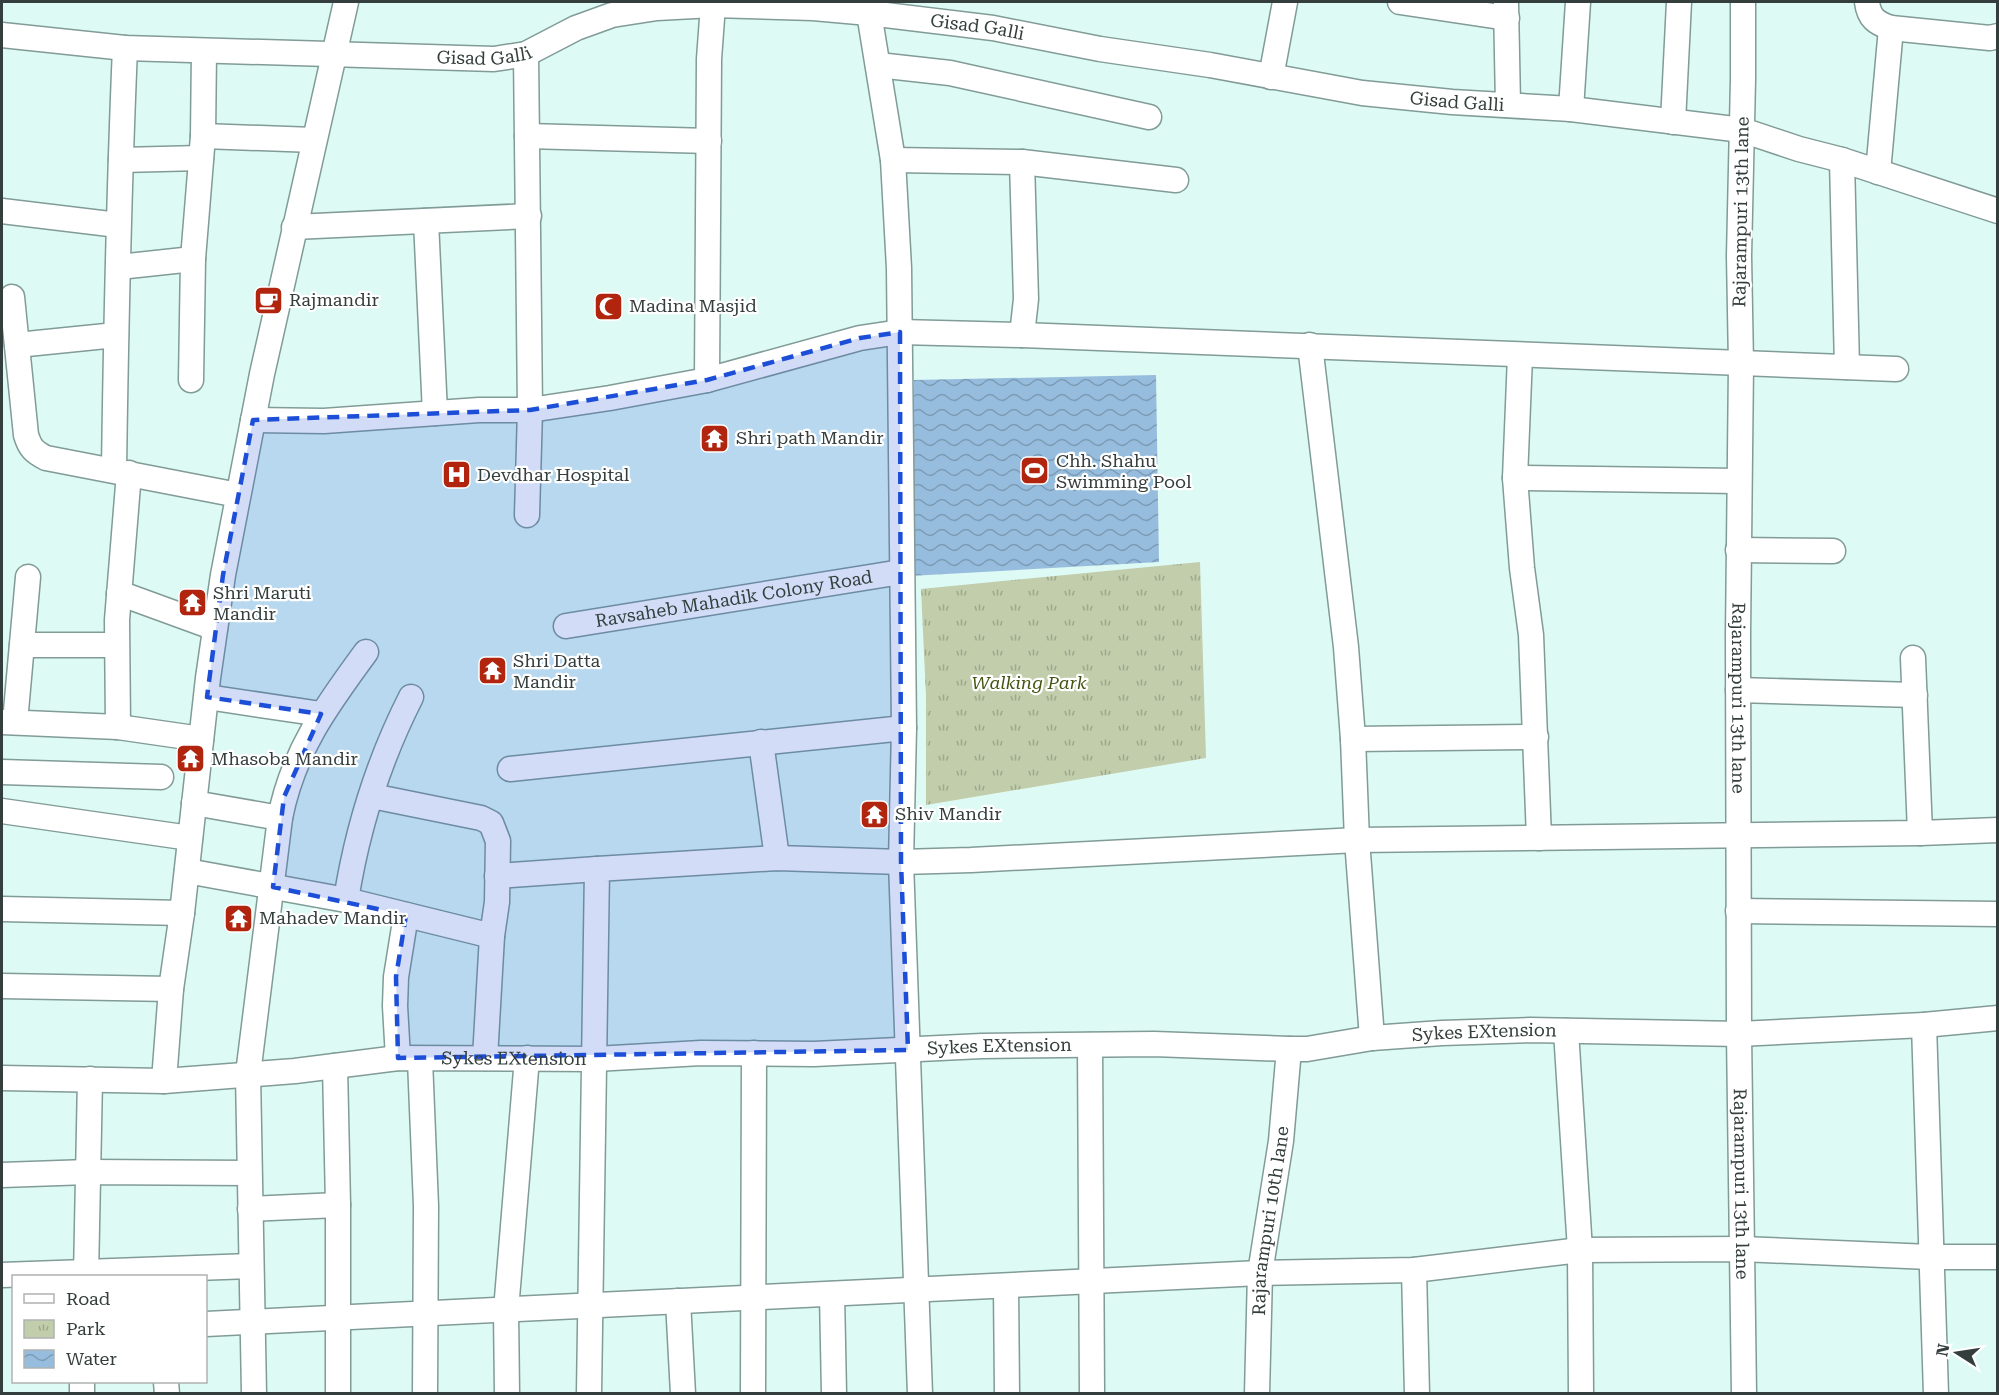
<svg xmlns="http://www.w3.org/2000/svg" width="1999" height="1395" font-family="'Roboto Serif',serif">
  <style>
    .park { fill: url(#park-tufts) }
    .water { fill: url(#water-waves) }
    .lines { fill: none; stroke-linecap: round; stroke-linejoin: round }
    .minor-casing { stroke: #819b97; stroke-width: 27 }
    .minor { stroke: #fff; stroke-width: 24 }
    .marked { fill: #1d4ed8; fill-opacity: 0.2; stroke: #1d4ed8; stroke-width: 4.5; stroke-dasharray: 12 8; stroke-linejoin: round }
    .labels { text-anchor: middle; stroke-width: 4.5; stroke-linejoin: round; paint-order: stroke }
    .street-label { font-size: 18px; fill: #343f3d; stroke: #fff }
    .poi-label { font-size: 18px; fill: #343f3d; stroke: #fff; text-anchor: start }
    .park-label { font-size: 18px; font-style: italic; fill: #435410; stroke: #fff }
  </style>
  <defs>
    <pattern id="park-tufts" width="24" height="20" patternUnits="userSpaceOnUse" patternTransform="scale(1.5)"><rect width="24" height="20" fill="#c1cdab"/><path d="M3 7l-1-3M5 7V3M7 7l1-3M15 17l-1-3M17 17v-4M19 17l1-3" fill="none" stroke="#9ea88c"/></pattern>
    <pattern id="water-waves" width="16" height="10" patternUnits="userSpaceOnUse" patternTransform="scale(1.5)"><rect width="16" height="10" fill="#97bdde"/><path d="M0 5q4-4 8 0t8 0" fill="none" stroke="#7c9bb5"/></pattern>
  </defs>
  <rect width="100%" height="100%" fill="#defaf5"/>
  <path class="park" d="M1200,562L1206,758L926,805V696L921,589Z"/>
  <path class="water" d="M1156,375L1159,562L910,576L914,380Z"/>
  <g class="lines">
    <defs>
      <g id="minor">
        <path d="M1400,2L1507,18"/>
        <path id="s1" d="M1743,2V79L1739,256L1741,364L1738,635L1739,1034L1744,1394"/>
        <path d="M1867,2C1869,18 1876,23 1891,28L1990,38L1998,36"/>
        <path d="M1506,4L1508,105"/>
        <path d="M869,13L893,160L899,268L904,728L901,862L920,1394"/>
        <path id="s2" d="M2,35L125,48L494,59L526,54L576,28L612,15L657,8L713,5L813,8L869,13L993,28L1100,49L1210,65L1362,93L1452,102L1571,109L1742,130L1799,149L1842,160L1998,211"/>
        <path d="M526,54L530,410L527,515"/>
        <path d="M878,65L950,73L1149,117"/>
        <path d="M1271,77L1285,2"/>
        <path d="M1571,109L1578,2"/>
        <path d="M1673,122L1679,2"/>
        <path d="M203,136L314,140"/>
        <path d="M527,136L709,141"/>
        <path d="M121,160L201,158"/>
        <path d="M893,160L1022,162L1176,180"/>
        <path d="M1842,160L1847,367"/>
        <path d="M1022,162L1026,299L1022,335"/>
        <path d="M1878,172L1891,28"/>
        <path d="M2,211L118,225"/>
        <path d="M426,221L435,413"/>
        <path d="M294,227L529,216"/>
        <path d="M119,267L193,259"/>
        <path d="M12,297L26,435C30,448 34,452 46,458L238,495"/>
        <path d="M17,345L116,335"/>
        <path d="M1310,345L1346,647L1353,739L1357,840L1372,1038"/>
        <path d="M1520,356L1515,478L1522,568L1531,635L1539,838"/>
        <path d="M191,380L193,259L203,136L204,51"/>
        <path d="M707,380L709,59L713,5"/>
        <path d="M253,420L324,421L479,410H530L610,398L707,380L860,338L900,332L1022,335L1896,369"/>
        <path d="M114,470C116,329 119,188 125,48"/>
        <path d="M1515,478L1738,481"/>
        <path d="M1738,550L1833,551"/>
        <path d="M119,593L215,628"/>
        <path id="s3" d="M566,626L901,572"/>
        <path d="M22,645H116"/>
        <path d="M1913,658L1920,833"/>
        <path d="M1738,690L1915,695"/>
        <path d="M207,697L321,714"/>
        <path d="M2,722L118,727L201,739"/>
        <path d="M15,722L28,577"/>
        <path d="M118,727L117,620L129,473"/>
        <path d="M1353,739L1536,737"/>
        <path d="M761,742L777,858"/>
        <path d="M510,769L904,728"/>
        <path d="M2,772L161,777"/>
        <path d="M372,796L481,818L491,823L498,841L497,902L492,936L485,1058"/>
        <path d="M194,803L280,818"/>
        <path d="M2,811L190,838"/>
        <path d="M187,871L346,900L492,936"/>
        <path d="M497,876L597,869"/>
        <path d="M346,900C357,830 379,760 411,697"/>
        <path d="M2,909L182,913"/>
        <path d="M1738,911L1998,914"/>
        <path d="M2,986L171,989"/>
        <path d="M1924,1025L1936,1394"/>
        <path d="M1566,1031L1580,1250L1581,1394"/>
        <path d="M1090,1045L1092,1394"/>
        <path d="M398,1058L395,1006L396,977L406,915"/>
        <path d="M420,1060L426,1206L425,1394"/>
        <path d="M335,1066L338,1205V1394"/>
        <path id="s4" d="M2,1078L164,1081L295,1071L398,1058L595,1059L701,1053L814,1054L982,1046L1154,1044L1289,1049H1307L1372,1038L1442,1033L1530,1030L1739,1034L1924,1025L1998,1018"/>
        <path d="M164,1081L171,989L182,913L208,678L223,575L262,374L346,2"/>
        <path d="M2,1175L88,1172L249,1173"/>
        <path d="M250,1209L338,1205"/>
        <path d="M1414,1270L1417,1394"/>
        <path d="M2,1275L251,1266"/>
        <path d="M86,1276L90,1079"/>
        <path d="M1006,1286L1007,1394"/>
        <path d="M832,1294L834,1394"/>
        <path d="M678,1301L683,1394"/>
        <path d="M206,1324L1260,1273L1414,1270L1580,1250L1742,1249L1930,1257H1998"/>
        <path d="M166,1382L167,1394"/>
        <path d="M82,1394V1382"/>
        <path d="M254,1394L248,1074L280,818C293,751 327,705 366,652"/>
        <path d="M507,1394L506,1310L527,1058"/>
        <path d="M589,1394L597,869L777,858L901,862L971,860L1357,840L1920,833L1998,830"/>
        <path d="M753,1394L754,1053"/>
        <path id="s5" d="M1257,1394L1260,1273L1281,1141L1289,1049"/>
      </g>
    </defs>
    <use href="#minor" class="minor-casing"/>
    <use href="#minor" class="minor"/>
  </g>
  <path class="marked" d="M900,332L901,862L908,1050L398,1058L396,977L406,915L273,887L284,797L321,714L207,697L223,575L253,420L530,410L707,380L860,338Z"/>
  <defs>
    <symbol id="cafe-square" viewBox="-11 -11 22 22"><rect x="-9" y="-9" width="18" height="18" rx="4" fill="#b1240d" stroke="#fff"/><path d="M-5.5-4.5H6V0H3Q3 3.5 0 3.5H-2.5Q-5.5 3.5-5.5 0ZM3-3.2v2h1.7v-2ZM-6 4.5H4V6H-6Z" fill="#fff"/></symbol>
    <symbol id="mosque-square" viewBox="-11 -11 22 22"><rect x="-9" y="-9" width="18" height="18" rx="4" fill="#b1240d" stroke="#fff"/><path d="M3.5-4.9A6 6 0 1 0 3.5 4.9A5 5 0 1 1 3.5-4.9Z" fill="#fff"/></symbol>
    <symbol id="temple-square" viewBox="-11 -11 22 22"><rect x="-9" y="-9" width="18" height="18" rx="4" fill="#b1240d" stroke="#fff"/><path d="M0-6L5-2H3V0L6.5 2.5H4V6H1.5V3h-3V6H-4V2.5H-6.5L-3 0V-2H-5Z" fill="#fff"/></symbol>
    <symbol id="stadium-square" viewBox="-11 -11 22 22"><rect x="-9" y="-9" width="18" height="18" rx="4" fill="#b1240d" stroke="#fff"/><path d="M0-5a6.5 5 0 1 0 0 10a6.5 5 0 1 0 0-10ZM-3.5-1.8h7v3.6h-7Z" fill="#fff"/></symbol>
    <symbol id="hospital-square" viewBox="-11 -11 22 22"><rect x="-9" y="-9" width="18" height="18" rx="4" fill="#b1240d" stroke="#fff"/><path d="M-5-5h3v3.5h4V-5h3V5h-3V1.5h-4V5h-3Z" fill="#fff"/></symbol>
  </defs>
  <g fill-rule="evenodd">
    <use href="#cafe-square" x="252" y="284" width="33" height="33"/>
    <use href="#mosque-square" x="592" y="290" width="33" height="33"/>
    <use href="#temple-square" x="698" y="422" width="33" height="33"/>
    <use href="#stadium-square" x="1018" y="454" width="33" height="33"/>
    <use href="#hospital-square" x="440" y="458" width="33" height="33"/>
    <use href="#temple-square" x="176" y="586" width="33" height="33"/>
    <use href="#temple-square" x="476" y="654" width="33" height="33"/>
    <use href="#temple-square" x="174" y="742" width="33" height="33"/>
    <use href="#temple-square" x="858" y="798" width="33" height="33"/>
    <use href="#temple-square" x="222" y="902" width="33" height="33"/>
  </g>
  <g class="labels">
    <g class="street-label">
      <text dy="6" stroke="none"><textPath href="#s2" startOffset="987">Gisad Galli</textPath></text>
      <text dy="6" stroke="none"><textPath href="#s2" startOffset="483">Gisad Galli</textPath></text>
      <text dy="6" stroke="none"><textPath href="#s2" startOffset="1473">Gisad Galli</textPath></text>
      <text transform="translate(1741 212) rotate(-89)" y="6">Rajarampuri 13th lane</text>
      <text dy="6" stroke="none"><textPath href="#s3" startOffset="170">Ravsaheb Mahadik Colony Road</textPath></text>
      <text dy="6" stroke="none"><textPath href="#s1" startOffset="696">Rajarampuri 13th lane</textPath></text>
      <text dy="6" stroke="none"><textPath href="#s4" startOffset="1485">Sykes EXtension</textPath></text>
      <text dy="6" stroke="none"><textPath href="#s4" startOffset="999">Sykes EXtension</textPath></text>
      <text dy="6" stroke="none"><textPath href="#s4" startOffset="513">Sykes EXtension</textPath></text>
      <text dy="6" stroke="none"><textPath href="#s1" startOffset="1182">Rajarampuri 13th lane</textPath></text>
      <text dy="6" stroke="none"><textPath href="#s5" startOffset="174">Rajarampuri 10th lane</textPath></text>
    </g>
    <g class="poi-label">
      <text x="289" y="306">Rajmandir</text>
      <text x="629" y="312">Madina Masjid</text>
      <text x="736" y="444">Shri path Mandir</text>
      <text x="1056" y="467">Chh. Shahu<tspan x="1056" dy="21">Swimming Pool</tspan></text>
      <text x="477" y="481">Devdhar Hospital</text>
      <text x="213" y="599">Shri Maruti<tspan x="213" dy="21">Mandir</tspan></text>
      <text x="513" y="667">Shri Datta<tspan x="513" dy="21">Mandir</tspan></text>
      <text x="211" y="765">Mhasoba Mandir</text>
      <text x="895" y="820">Shiv Mandir</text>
      <text x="259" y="924">Mahadev Mandir</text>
    </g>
    <g class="park-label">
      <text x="1029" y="689">Walking Park</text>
    </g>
  </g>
  <rect width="1999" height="1395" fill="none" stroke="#343f3d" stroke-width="6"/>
  <rect x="12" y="1275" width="195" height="108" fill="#ffffff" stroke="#aeb2b1" stroke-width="1.5"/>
  <rect x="24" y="1294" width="30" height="9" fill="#ffffff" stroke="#aeb2b1" stroke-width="1.5"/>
  <text x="66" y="1305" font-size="18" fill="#343f3d">Road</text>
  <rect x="24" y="1320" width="30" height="18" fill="url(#park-tufts)" stroke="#aeb2b1" stroke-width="1.5"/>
  <text x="66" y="1335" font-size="18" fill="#343f3d">Park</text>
  <rect x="24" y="1350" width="30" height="18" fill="url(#water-waves)" stroke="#aeb2b1" stroke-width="1.5"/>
  <text x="66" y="1365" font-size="18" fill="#343f3d">Water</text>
  <g transform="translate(1957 1353) rotate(282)" stroke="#ffffff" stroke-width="4.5" paint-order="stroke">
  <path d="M0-4.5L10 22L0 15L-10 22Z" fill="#343f3d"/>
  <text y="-9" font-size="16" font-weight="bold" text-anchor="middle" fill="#343f3d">N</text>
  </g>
</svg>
